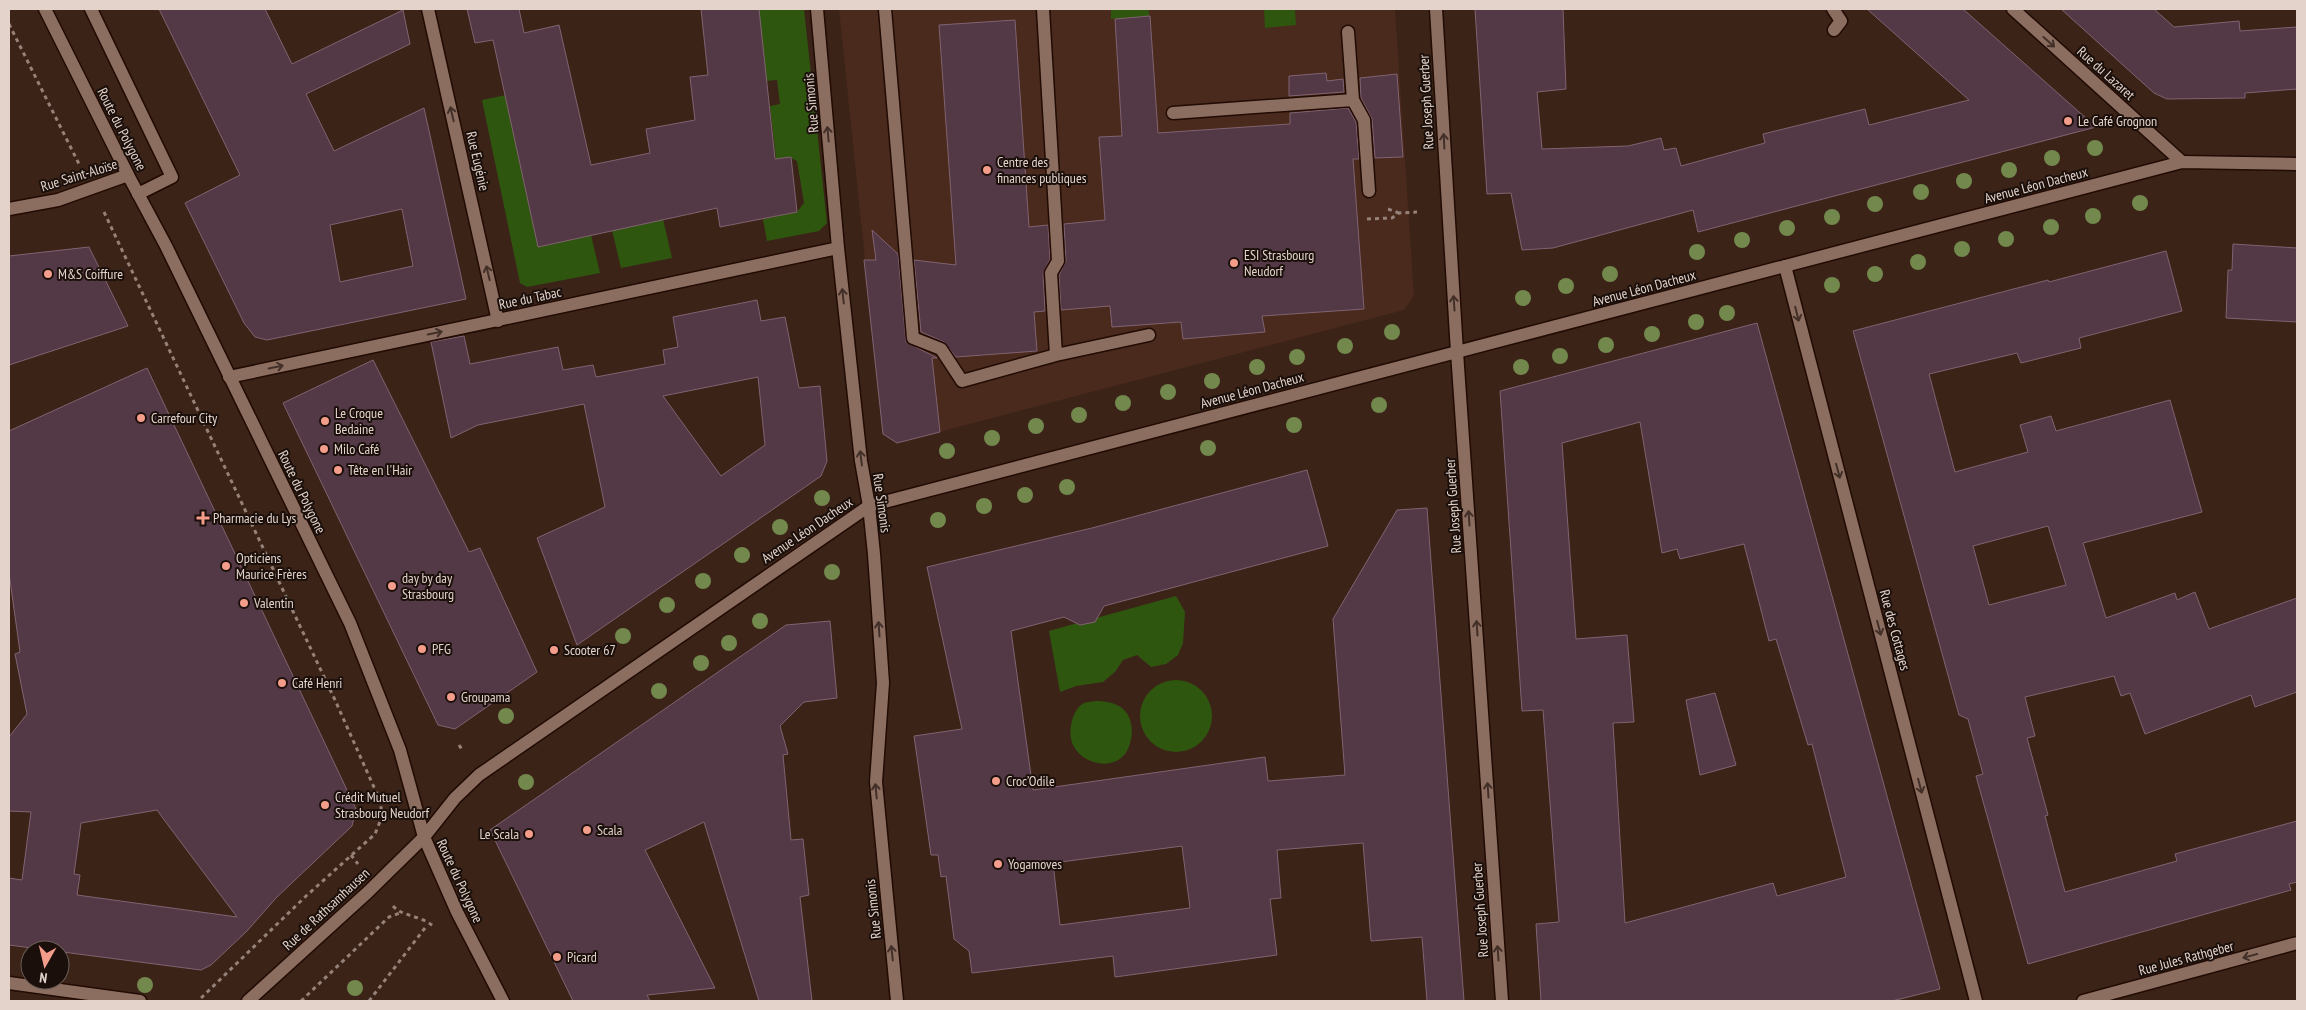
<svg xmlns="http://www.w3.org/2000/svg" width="2306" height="1010" font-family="'PT Sans Narrow',sans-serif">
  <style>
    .built { fill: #492a1c }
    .green { fill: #2f560f }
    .building { fill: #533845; stroke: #816371; fill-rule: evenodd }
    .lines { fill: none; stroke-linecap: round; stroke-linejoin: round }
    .service-casing { stroke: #210b03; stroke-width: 15 }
    .minor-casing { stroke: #210b03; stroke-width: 15 }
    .tertiary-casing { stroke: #210b03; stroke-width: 15 }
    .path { stroke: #968279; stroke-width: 3; stroke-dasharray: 4 4; stroke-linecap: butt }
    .service { stroke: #8c6e61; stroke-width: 12 }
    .minor { stroke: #8c6e61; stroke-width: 12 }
    .tertiary { stroke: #8c6e61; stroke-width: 12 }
    .tree { fill: #72884d }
    .oneway { stroke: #423028 }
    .poi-dot { fill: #f49d8b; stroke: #1a0f0a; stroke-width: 2 }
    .labels { text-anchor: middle; stroke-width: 4; stroke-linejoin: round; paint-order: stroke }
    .street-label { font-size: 14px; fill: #e3d3cb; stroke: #1a0f0a }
    .poi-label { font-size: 14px; fill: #e3d3cb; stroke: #1a0f0a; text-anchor: start }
  </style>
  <rect width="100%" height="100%" fill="#3b2318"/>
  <path class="built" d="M839,9H1395L1414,296L1404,310L897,443L883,434Z"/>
  <path class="green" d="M758,9H804L827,223L819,231L767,241L763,219L797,212L804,203L797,161L791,158L776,159L770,106L780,104L777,80L766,81Z
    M1111,9H1149V16L1111,19Z
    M1264,9H1295L1296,25L1265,28Z
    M506,95L538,247L591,235L600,273L527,287L520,283L482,100Z
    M663,219L672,258L621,268L612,230Z
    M1176,596L1185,612L1183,643L1178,655L1166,664L1151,667L1137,655L1123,660L1115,672L1103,682L1076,686L1060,692L1049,631Z
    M1140 716a36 36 0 1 1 72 0a36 36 0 1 1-72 0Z
    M1096,701C1103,701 1112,702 1119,706C1135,715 1135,740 1125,754C1112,771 1082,764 1073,745C1067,733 1072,709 1084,703C1088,702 1093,701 1096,701Z"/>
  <path class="building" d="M159,9H265L292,64L403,10L410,44L306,94L334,151L424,108L466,299L267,340L255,337L244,323L185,203L240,175ZM402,209L413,266L340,282L330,225Z
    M467,9H519L524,33L559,25L591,165L650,153L646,129L695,120L690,77L708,75L701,9H759L775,159L791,157L797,212L720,227L717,208L538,247L493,40L475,43Z
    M1475,9H1563L1566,89L1537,92L1542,149L1628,146L1661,138L1664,150L1676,148L1681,166L1765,143L1763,134L1865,109L1869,125L1969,100L1867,9H1963L2096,127L1698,232L1693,210L1553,248L1522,250L1511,193L1487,194Z
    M2061,9H2154L2174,27L2239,21L2240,31L2297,27V89L2245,93V98L2167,99L2154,93Z
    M1150,16L1158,133L1290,124V113L1348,108L1356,122L1359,159H1353L1364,309L1262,316L1265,332L1183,339L1181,322L1112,327L1110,306L1061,310L1059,275L1066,261L1064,224L1105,220L1099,137L1122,136L1115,19Z
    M1015,20L1029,227L1048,225L1050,259L1043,274L1045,311L1034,312L1037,351L956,357L944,342L921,332L914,260L956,265L939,25Z
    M1326,73L1327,81L1343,79L1344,92L1289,96V76Z
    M1397,74L1403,157L1375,158L1372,119L1361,98L1360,78Z
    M872,230L898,254L906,342L937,358H932L940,432L897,443L883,434L864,260H876Z
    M2233,244L2297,248V322L2226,318L2228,270H2232Z
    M89,247L128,326L9,365V256Z
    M2166,251L2182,311L2079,338L2081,348L2021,363L2017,353L1929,374L1955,472L2028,452L2020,425L2051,416L2056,431L2170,400L2202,512L2083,543L2106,618L2175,593L2177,600L2195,592L2209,629L2297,598V692L2255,707L2251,695L2145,734L2130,693L2121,696L2114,676L2025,697L2035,736L2027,738L2048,815L2045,816L2065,892L2177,861L2175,854L2297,821V882L2289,884L2291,890L2028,964L1976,776L1983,774L1968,719L1959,715L1853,331L2048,280L2049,282ZM2048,526L2066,585L1989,605L1973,546Z
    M757,300L761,321L785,317L799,388L820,386L827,461L821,476L577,645L537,538L605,507L584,404L478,425L451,438L431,342L464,336L470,364L558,347L563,370L593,365L596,377L665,364L663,350L678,347L673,317ZM758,377L765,445L721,476L663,396Z
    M1757,323L1940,989L1892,1001H1541L1536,924L1559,922L1543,710L1522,711L1500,391ZM1640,422L1662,553L1677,549L1680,559L1744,544L1769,641L1776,639L1808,745L1812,744L1846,877L1777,896L1773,883L1625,923L1613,723L1634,722L1627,635L1576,639L1562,443Z
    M373,360L469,552L480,548L537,672L455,729L438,725L283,403Z
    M147,368L356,809L352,826L276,898L247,931L211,965L201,970L9,945V878L22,880L31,812L9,811V737L27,714L15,654L20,652L9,573V431ZM157,810L165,821L237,917L77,895L80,875L74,874L81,823Z
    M1307,470L1328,546L1104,606L1095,622L1080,625L1064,617L1011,631L1033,790L1265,757L1268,781L1345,775L1333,619L1397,510L1427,508L1464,1001H1427L1422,937L1371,941L1363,843L1277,850L1281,898L1270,899L1277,955L1115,977L1113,956L972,973L969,951L954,939L946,876L941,877L938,855H931L914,736L962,729L927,567L1092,528ZM1182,846L1190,908L1060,925L1053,863Z
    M830,621L837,698L804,702L780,726L788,754L783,755L791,840L803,839L809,895L800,897L812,1001H759L704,822L645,850L715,988L647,995L650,1001H573L490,830L786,625Z
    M1715,693L1736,765L1700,775L1686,700Z"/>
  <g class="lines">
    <defs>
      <path id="service" d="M91,9L172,177L138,194
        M885,9L913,338L941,349L962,381L1056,355L1051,273L1058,261L1043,9
        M1833,9L1841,21L1834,30
        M1348,32L1353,100L1364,120L1369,191
        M1173,113L1353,100
        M1056,355L1149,335"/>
      <path id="minor" d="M428,9L498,321
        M817,9L838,248L861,461L869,506L874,554L883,683L876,782L897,1001
        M1436,9L1457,352L1502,1001
        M2013,9L2182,162
        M9,209L58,200L128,175
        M1785,266L1976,1001
        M229,377L838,248
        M9,983L140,1001
        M2083,1001L2297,943"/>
      <path id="tertiary" d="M45,9L128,175L166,246L350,623L400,750L424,837L457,912L503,1001
        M248,1001L368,892L424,837L455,798L479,775L869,506L2182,162L2297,164"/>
    </defs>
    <use href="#service" class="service-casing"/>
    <use href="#minor" class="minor-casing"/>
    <use href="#tertiary" class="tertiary-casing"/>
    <path class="path" d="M9,24L79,164
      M1388,209L1399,213
      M104,212L335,700L381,803V819L375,834L305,897L198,1001
      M1367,219L1392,218L1399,213L1417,212
      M459,745L463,751
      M351,855L358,864
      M393,906C403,917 420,915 433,926
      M301,1001L389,917L400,913
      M369,1001L425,928"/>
    <use href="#service" class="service"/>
    <use href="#minor" class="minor"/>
    <use href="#tertiary" class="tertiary"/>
  </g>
  <g class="tree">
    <circle cx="2095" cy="148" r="8"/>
    <circle cx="2052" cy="158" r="8"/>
    <circle cx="2009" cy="170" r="8"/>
    <circle cx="1964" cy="181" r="8"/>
    <circle cx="1921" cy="192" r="8"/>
    <circle cx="2140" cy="203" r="8"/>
    <circle cx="1875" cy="204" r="8"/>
    <circle cx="2093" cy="216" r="8"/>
    <circle cx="1832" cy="217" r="8"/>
    <circle cx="2051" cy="227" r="8"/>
    <circle cx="1787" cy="228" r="8"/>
    <circle cx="2006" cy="239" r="8"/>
    <circle cx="1742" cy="240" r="8"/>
    <circle cx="1962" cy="249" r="8"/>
    <circle cx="1697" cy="252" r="8"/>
    <circle cx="1918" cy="262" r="8"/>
    <circle cx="1610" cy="274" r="8"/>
    <circle cx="1875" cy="274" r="8"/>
    <circle cx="1832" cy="285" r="8"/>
    <circle cx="1566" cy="286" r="8"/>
    <circle cx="1523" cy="298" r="8"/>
    <circle cx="1727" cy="313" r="8"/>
    <circle cx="1696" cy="322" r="8"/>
    <circle cx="1392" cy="332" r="8"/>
    <circle cx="1652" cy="334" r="8"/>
    <circle cx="1606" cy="345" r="8"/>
    <circle cx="1345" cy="346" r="8"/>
    <circle cx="1560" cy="356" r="8"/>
    <circle cx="1297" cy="357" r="8"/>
    <circle cx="1257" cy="367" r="8"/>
    <circle cx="1521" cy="367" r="8"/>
    <circle cx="1212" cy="381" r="8"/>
    <circle cx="1168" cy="392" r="8"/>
    <circle cx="1123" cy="403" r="8"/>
    <circle cx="1379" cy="405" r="8"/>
    <circle cx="1079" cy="415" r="8"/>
    <circle cx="1294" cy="425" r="8"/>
    <circle cx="1036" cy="426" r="8"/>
    <circle cx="992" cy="438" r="8"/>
    <circle cx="1208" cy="448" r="8"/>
    <circle cx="947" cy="451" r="8"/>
    <circle cx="1067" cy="487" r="8"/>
    <circle cx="1025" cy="495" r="8"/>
    <circle cx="822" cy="498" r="8"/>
    <circle cx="984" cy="506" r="8"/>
    <circle cx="938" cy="520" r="8"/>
    <circle cx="780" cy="527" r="8"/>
    <circle cx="742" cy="555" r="8"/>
    <circle cx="832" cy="572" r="8"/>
    <circle cx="703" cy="581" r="8"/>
    <circle cx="667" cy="605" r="8"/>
    <circle cx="760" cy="621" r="8"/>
    <circle cx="623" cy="636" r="8"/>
    <circle cx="729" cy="643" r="8"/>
    <circle cx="701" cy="663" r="8"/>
    <circle cx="659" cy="691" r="8"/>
    <circle cx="506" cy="716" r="8"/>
    <circle cx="526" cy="782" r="8"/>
    <circle cx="145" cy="985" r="8"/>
    <circle cx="355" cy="988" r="8"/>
  </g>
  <defs><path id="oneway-shaft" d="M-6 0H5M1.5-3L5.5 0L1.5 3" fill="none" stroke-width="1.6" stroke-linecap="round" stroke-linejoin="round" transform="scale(1.25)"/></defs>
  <g class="oneway">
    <use href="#oneway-shaft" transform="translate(2049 42) rotate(42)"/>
    <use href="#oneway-shaft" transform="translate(452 114) rotate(-103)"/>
    <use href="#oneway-shaft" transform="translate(828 134) rotate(-95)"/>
    <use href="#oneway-shaft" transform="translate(1444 141) rotate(-93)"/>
    <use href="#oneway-shaft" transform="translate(488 273) rotate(-103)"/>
    <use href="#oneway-shaft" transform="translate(843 296) rotate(-96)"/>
    <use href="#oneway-shaft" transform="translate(1454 303) rotate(-94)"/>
    <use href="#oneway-shaft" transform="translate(1797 314) rotate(76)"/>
    <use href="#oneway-shaft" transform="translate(435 333) rotate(-12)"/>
    <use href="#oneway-shaft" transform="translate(276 367) rotate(-12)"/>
    <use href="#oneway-shaft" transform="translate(861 458) rotate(-97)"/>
    <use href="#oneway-shaft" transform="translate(1838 471) rotate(75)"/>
    <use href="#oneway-shaft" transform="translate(1469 518) rotate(-94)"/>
    <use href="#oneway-shaft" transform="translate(1477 628) rotate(-94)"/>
    <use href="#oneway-shaft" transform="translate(1879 628) rotate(75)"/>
    <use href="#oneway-shaft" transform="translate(879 629) rotate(-94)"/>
    <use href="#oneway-shaft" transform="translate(1920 786) rotate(75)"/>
    <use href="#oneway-shaft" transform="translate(1488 790) rotate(-94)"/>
    <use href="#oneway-shaft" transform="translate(876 791) rotate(-96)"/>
    <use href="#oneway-shaft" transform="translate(892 953) rotate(-96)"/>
    <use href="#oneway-shaft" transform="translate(1498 953) rotate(-94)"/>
    <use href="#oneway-shaft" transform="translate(2250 956) rotate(165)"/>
  </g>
  <g class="poi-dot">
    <circle cx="2068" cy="121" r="5"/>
    <circle cx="987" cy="170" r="5"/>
    <circle cx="1234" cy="263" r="5"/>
    <circle cx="48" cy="274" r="5"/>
    <circle cx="141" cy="418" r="5"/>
    <circle cx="325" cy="421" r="5"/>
    <circle cx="324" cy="449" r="5"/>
    <circle cx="338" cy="470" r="5"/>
    <path d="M200.5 510.5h5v5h5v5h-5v5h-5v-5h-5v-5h5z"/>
    <circle cx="226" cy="566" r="5"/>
    <circle cx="392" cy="586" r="5"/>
    <circle cx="244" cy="603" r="5"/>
    <circle cx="422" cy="649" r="5"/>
    <circle cx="554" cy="650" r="5"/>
    <circle cx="282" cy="683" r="5"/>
    <circle cx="451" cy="697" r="5"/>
    <circle cx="996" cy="781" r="5"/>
    <circle cx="325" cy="805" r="5"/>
    <circle cx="587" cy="830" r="5"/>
    <circle cx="529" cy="834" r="5"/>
    <circle cx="998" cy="864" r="5"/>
    <circle cx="557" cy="957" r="5"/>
  </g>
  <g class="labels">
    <g class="street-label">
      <text transform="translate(2106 73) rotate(42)" y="5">Rue du Lazaret</text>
      <text transform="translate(1426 102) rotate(-93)" y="5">Rue Joseph Guerber</text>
      <text transform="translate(811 103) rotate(-95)" y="5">Rue Simonis</text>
      <text transform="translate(122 129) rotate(63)" y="5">Route du Polygone</text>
      <text transform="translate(478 161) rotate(77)" y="5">Rue Eugénie</text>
      <text transform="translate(79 175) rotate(-17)" y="5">Rue Saint-Aloïse</text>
      <text transform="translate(2036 185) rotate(-15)" y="5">Avenue Léon Dacheux</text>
      <text transform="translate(1644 288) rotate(-15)" y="5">Avenue Léon Dacheux</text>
      <text transform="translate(530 298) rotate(-12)" y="5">Rue du Tabac</text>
      <text transform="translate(1252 390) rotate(-15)" y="5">Avenue Léon Dacheux</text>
      <text transform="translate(302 492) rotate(64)" y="5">Route du Polygone</text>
      <text transform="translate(882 503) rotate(82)" y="5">Rue Simonis</text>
      <text transform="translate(1453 506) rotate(-94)" y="5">Rue Joseph Guerber</text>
      <text transform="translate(807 530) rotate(-34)" y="5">Avenue Léon Dacheux</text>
      <text transform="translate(1895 630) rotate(75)" y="5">Rue des Cottages</text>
      <text transform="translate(460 881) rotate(65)" y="5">Route du Polygone</text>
      <text transform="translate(326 909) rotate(-43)" y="5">Rue de Rathsamhausen</text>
      <text transform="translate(873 909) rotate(-96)" y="5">Rue Simonis</text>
      <text transform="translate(1480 910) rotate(-94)" y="5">Rue Joseph Guerber</text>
      <text transform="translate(2186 958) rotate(-15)" y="5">Rue Jules Rathgeber</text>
    </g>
    <g class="poi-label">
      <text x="2078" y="126">Le Café Grognon</text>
      <text x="997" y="167">Centre des<tspan x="997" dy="16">finances publiques</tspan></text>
      <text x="1244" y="260">ESI Strasbourg<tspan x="1244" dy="16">Neudorf</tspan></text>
      <text x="58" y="279">M&amp;S Coiffure</text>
      <text x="335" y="418">Le Croque<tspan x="335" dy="16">Bedaine</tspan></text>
      <text x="151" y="423">Carrefour City</text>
      <text x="334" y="454">Milo Café</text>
      <text x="348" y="475">Tête en l'Hair</text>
      <text x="213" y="523">Pharmacie du Lys</text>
      <text x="236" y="563">Opticiens<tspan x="236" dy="16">Maurice Frères</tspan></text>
      <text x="402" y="583">day by day<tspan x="402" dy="16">Strasbourg</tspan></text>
      <text x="254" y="608">Valentin</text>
      <text x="432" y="654">PFG</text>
      <text x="564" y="655">Scooter 67</text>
      <text x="292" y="688">Café Henri</text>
      <text x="461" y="702">Groupama</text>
      <text x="1006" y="786">Croc’Odile</text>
      <text x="335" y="802">Crédit Mutuel<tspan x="335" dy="16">Strasbourg Neudorf</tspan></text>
      <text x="597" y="835">Scala</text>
      <text x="519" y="839" text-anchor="end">Le Scala</text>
      <text x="1008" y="869">Yogamoves</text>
      <text x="567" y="962">Picard</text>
    </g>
  </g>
  <rect width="2306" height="1010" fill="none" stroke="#e3d3cb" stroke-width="20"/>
  <g transform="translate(45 965) rotate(188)"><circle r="24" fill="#1a0f0a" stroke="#6a5d57"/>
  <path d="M0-4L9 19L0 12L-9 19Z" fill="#f49d8b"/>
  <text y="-8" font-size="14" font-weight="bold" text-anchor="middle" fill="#e3d3cb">N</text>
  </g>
</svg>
